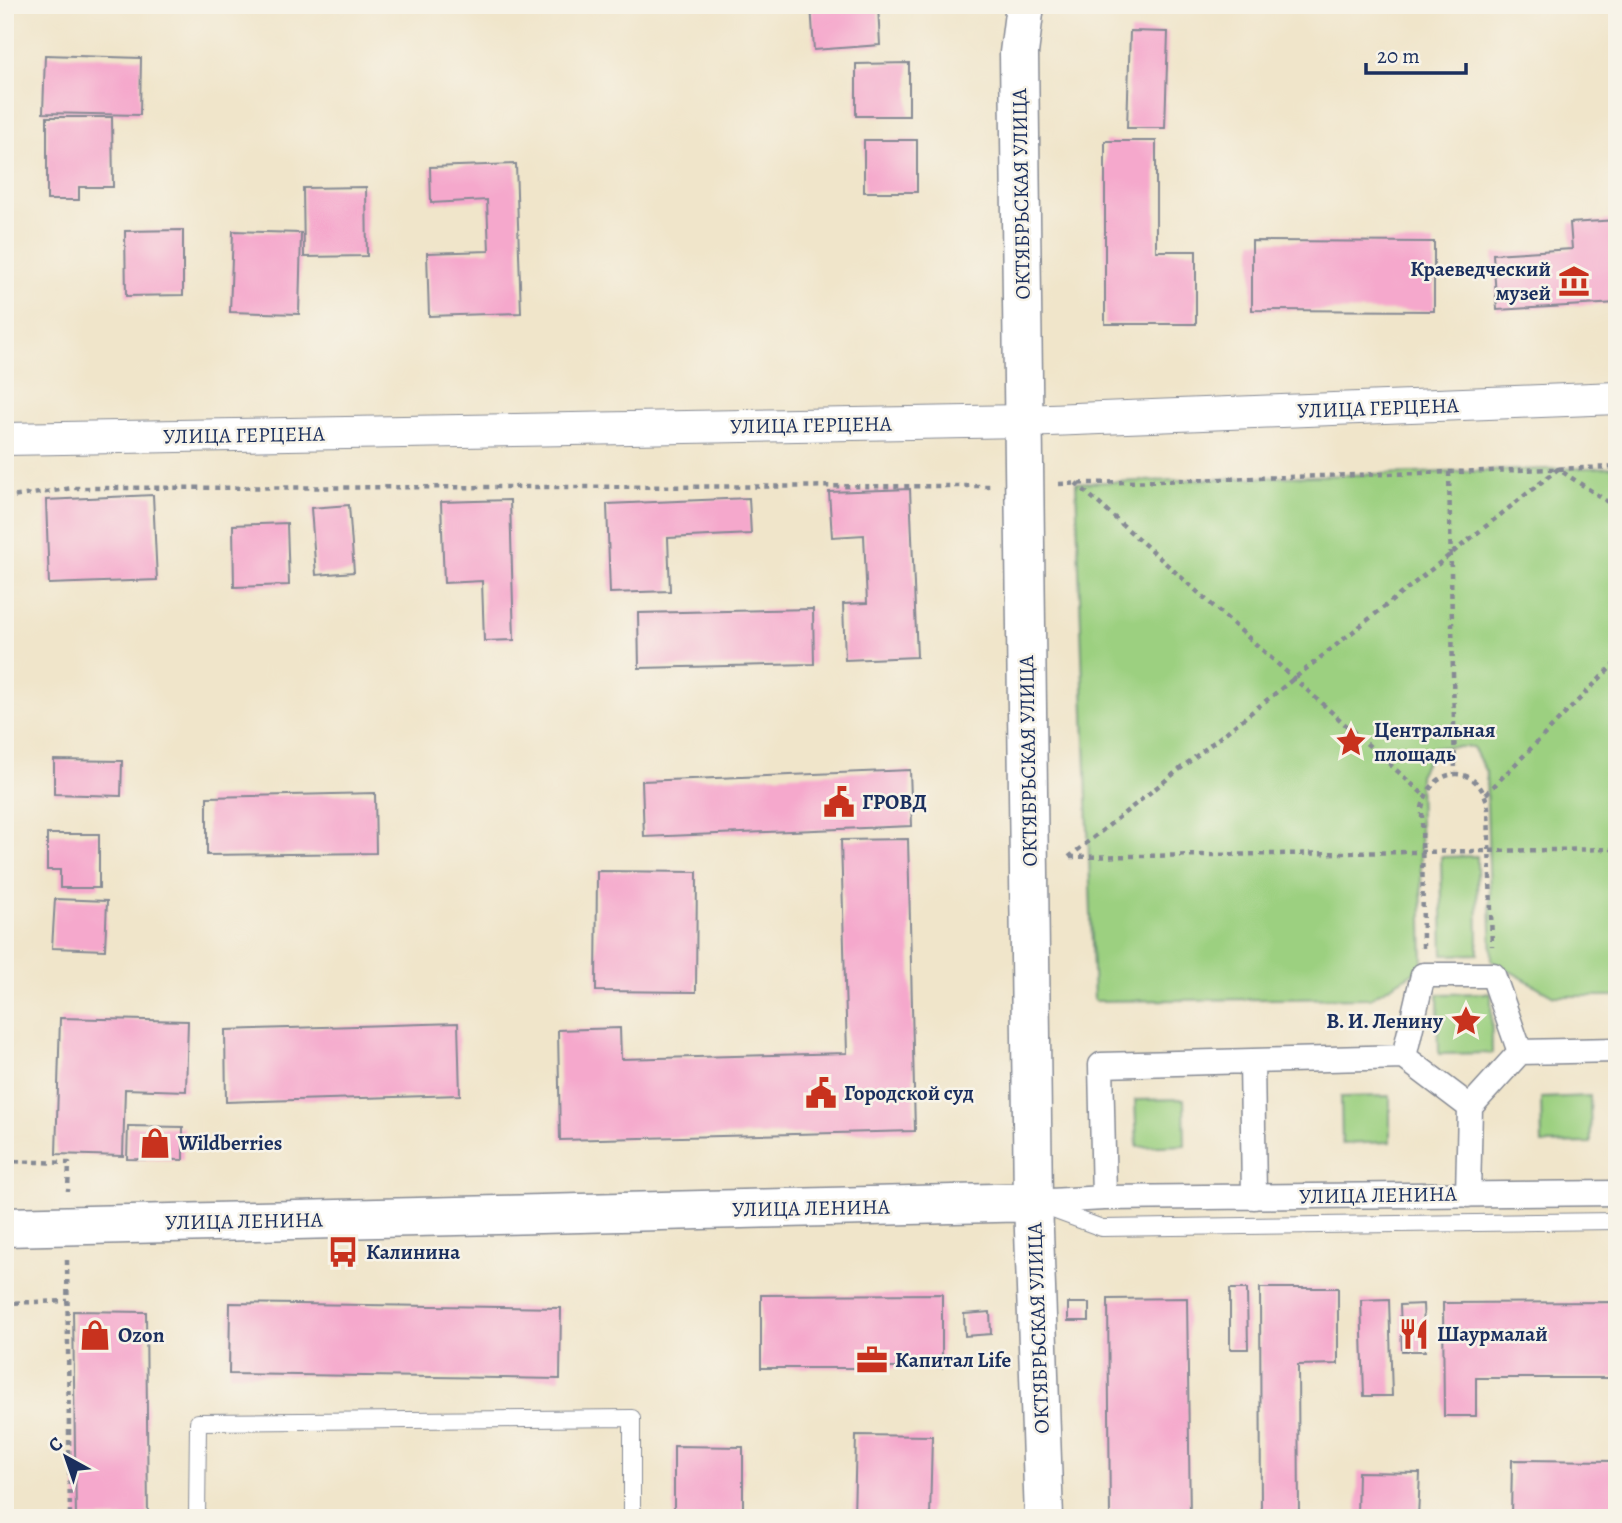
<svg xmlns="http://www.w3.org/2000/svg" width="1622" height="1523" font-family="Alegreya,serif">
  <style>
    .green { fill: #9cd080; stroke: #5c806f; stroke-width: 2 }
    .building { fill: #f5a8cc }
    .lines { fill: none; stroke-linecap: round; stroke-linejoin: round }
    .service-casing { stroke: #868a94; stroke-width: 18 }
    .pedestrian-casing { stroke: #868a94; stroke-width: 27 }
    .minor-casing { stroke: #868a94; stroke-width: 34 }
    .tertiary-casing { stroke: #868a94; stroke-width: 41 }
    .path { stroke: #868a94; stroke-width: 4.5; stroke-dasharray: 5 5; stroke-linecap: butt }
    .service { stroke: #fff; stroke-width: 16 }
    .pedestrian { stroke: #fff; stroke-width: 24 }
    .minor { stroke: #fff; stroke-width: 32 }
    .tertiary { stroke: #fff; stroke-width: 38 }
    .labels { text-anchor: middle; stroke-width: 5; stroke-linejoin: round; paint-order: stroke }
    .street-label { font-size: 21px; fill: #1b2f5e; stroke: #f7f3e8 }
    .poi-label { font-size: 21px; font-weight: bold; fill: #1b2f5e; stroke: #f7f3e8; text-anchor: start }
  </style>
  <rect width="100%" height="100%" fill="#f7f3e8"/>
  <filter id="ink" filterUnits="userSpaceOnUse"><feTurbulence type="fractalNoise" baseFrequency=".0143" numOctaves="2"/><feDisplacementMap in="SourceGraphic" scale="14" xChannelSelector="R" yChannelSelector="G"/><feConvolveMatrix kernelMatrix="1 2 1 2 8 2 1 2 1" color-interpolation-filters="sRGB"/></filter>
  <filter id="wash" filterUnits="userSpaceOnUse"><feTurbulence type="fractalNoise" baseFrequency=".00686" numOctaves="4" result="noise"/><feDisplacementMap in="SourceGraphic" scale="28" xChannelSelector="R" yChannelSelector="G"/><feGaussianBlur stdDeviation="1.57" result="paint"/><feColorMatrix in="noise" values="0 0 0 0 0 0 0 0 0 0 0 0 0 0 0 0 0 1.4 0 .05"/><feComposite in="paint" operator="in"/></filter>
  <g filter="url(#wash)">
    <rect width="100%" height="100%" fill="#f0e5ca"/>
    <path class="green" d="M1617,467V996H1554L1492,961L1486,772L1473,747H1434L1419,775L1423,967L1370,998L1094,1001L1076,483Z
      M1477,856L1478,954L1443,955L1441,857Z
      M1491,993L1492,1053L1439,1054L1438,994Z
      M1390,1096V1142L1342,1144L1341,1097Z
      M1590,1096L1591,1143L1542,1144L1541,1098Z
      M1184,1099L1185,1145L1137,1147L1135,1100Z"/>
    <g id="blocks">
      <path class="building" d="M811,5H878L880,45L814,50Z
        M1130,31L1168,32L1165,128H1127Z
        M45,55L141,58L140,115L43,113Z
        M909,63V116H856V64Z
        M47,117H112L113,187H79V200H47Z
        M864,140H917V192H864Z
        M1105,141H1156V251H1196V324H1105Z
        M516,164L521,313L429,316L427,253L489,251L487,200L431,203L430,167Z
        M366,187L367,256L304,257L303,188Z
        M1617,220V303L1497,310L1493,254L1572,249L1570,223Z
        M183,230V295L126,296L125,231Z
        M233,231L301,233L299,314L230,312Z
        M1252,241L1434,242V311L1252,310Z
        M910,489L917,657L845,660L843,604L867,603L864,535L832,537L829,492Z
        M153,495L157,580L49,584L46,500Z
        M749,498L751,534L668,538L670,591L610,593L607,504Z
        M510,500L514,640L484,641L482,581L444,583L441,502Z
        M349,505L354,572L316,575L311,508Z
        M287,523L289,585L234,587L233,525Z
        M813,609L814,664L639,668L638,613Z
        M54,760L122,761L121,796L54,794Z
        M910,770L912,826L644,837L642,781Z
        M375,793L376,853L207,855V797Z
        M47,834H99V888H60V870H47Z
        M908,839L915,1131L560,1140L558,1030L620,1028L621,1059L847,1053L841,840Z
        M597,871L697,872L696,992L596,991Z
        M55,899L107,901L105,950L52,948Z
        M60,1018L188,1021L186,1091L125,1089L123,1156L56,1154Z
        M458,1023L460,1095L226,1102L225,1030Z
        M128,1126L183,1127V1160L127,1159Z
        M1260,1288H1338V1364L1298,1365L1299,1518H1261Z
        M1230,1289H1247L1248,1349H1230Z
        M942,1294V1368H761V1295Z
        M1187,1298L1190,1518H1110L1108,1299Z
        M1389,1299L1392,1396H1364L1361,1300Z
        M1617,1302L1615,1378H1476V1416H1444L1443,1303Z
        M230,1303L561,1308L560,1379L229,1374Z
        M1068,1303H1089V1321H1068Z
        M1423,1304L1425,1351H1402L1400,1305Z
        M73,1311L146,1312L148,1518H76Z
        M990,1312L991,1334L965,1336L964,1314Z
        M856,1435L932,1436L930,1518H854Z
        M674,1446L743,1447V1518H674Z
        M1512,1460L1617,1461V1518H1511Z
        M1358,1472L1420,1473L1418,1518H1357Z"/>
    </g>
  </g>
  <g filter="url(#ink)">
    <use href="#blocks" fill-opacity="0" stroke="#868a94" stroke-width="2"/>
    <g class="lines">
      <defs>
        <path id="service" d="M1042,1206L1102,1228L1617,1221
          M197,1518L198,1422L632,1418V1518"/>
        <path id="pedestrian" d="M1404,1057L1423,975H1493L1520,1052
          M1252,1061L1254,1197
          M1468,1195L1470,1107
          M1104,1198L1101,1065L1404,1057L1470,1107L1520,1052L1617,1050
          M1033,1202L1104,1198L1617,1193"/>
        <path id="minor" d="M5,439L1024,421L1617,398"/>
        <path id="tertiary" d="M1025,5L1019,53L1033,1202L1044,1518
          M5,1227L1033,1202"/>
      </defs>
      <use href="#service" class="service-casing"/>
      <use href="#pedestrian" class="pedestrian-casing"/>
      <use href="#minor" class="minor-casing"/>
      <use href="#tertiary" class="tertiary-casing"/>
      <path class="path" d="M1449,472L1455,774
        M1076,483L1424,795
        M1059,484L1617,467
        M5,498L73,488L991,486
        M1486,794L1617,661
        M1069,857L1558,469L1617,508
        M1070,857L1617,849
        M1423,948L1422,808C1431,764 1480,762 1488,807L1492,946
        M5,1161L69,1163L68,1191
        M67,1260L70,1518
        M5,1303L67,1301"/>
      <use href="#service" class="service"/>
      <use href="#pedestrian" class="pedestrian"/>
      <use href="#minor" class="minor"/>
      <use href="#tertiary" class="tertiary"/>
    </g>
  </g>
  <defs>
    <symbol id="museum-bare" viewBox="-9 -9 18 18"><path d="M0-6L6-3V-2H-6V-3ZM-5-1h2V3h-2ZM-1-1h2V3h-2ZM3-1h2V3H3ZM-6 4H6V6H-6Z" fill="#c8321e" stroke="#f7f3e8" stroke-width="2.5" paint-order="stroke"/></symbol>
    <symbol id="sight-bare" viewBox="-9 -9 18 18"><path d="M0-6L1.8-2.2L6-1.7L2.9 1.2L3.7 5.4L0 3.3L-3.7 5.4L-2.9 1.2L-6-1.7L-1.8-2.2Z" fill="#c8321e" stroke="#f7f3e8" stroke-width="2.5" paint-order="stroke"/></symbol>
    <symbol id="civic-bare" viewBox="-9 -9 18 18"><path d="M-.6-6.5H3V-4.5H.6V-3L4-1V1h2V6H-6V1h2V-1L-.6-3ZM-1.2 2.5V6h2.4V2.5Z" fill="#c8321e" stroke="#f7f3e8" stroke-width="2.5" paint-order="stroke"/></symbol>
    <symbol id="shop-bare" viewBox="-9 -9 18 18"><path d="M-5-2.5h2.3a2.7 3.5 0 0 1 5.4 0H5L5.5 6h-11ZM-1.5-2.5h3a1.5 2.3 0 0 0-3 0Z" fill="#c8321e" stroke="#f7f3e8" stroke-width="2.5" paint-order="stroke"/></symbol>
    <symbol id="bus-bare" viewBox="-9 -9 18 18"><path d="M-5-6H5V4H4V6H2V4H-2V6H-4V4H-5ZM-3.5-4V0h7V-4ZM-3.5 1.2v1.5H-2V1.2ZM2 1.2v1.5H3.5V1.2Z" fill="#c8321e" stroke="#f7f3e8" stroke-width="2.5" paint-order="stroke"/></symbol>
    <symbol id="restaurant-bare" viewBox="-9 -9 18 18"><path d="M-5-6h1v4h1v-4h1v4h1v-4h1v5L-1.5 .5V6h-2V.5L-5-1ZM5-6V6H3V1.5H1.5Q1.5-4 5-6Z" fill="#c8321e" stroke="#f7f3e8" stroke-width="2.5" paint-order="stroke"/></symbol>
    <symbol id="office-bare" viewBox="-9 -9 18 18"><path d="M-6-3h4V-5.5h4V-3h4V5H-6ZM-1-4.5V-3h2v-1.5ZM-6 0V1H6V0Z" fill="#c8321e" stroke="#f7f3e8" stroke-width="2.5" paint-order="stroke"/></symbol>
  </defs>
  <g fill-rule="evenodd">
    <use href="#museum-bare" x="1552" y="259" width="44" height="44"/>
    <use href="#sight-bare" x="1329" y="720" width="44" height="44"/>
    <use href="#civic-bare" x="817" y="780" width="44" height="44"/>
    <use href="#sight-bare" x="1444" y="999" width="44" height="44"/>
    <use href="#civic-bare" x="799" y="1071" width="44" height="44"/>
    <use href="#shop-bare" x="133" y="1121" width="44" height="44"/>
    <use href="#bus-bare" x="321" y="1230" width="44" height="44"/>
    <use href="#restaurant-bare" x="1392" y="1312" width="44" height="44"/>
    <use href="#shop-bare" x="73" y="1313" width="44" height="44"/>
    <use href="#office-bare" x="850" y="1338" width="44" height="44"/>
  </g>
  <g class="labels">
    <g class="street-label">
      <text transform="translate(1021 194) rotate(-91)" y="7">ОКТЯБРЬСКАЯ УЛИЦА</text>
      <text transform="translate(1378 408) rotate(-2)" y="7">УЛИЦА ГЕРЦЕНА</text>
      <text transform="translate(811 425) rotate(-1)" y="7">УЛИЦА ГЕРЦЕНА</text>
      <text transform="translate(244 435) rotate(-1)" y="7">УЛИЦА ГЕРЦЕНА</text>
      <text transform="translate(1028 761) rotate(-91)" y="7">ОКТЯБРЬСКАЯ УЛИЦА</text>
      <text transform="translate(1378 1195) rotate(-1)" y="7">УЛИЦА ЛЕНИНА</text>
      <text transform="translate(811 1208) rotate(-1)" y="7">УЛИЦА ЛЕНИНА</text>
      <text transform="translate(244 1221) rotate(-1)" y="7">УЛИЦА ЛЕНИНА</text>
      <text transform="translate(1038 1328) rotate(-92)" y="7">ОКТЯБРЬСКАЯ УЛИЦА</text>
    </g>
    <g class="poi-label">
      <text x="1551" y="276" text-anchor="end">Краеведческий<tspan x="1551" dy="24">музей</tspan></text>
      <text x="1374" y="737">Центральная<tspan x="1374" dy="24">площадь</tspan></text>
      <text x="862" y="809">ГРОВД</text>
      <text x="1443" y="1028" text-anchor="end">В. И. Ленину</text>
      <text x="844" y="1100">Городской суд</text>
      <text x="178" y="1150">Wildberries</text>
      <text x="366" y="1259">Калинина</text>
      <text x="1437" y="1341">Шаурмалай</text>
      <text x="118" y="1342">Ozon</text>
      <text x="895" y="1367">Капитал Life</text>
    </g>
  </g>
  <rect width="1622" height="1523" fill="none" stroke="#f7f3e8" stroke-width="28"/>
  <g transform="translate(66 1457) rotate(320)" stroke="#f7f3e8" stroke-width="5" paint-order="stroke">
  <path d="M0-5L12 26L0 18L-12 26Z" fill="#1b2f5e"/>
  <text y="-10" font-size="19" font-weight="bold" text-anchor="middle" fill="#1b2f5e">С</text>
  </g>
  <path d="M1366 63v10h100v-10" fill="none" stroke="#1b2f5e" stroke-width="3.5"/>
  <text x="1377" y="63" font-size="21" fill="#1b2f5e" stroke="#f7f3e8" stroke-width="5" paint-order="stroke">20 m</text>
</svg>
